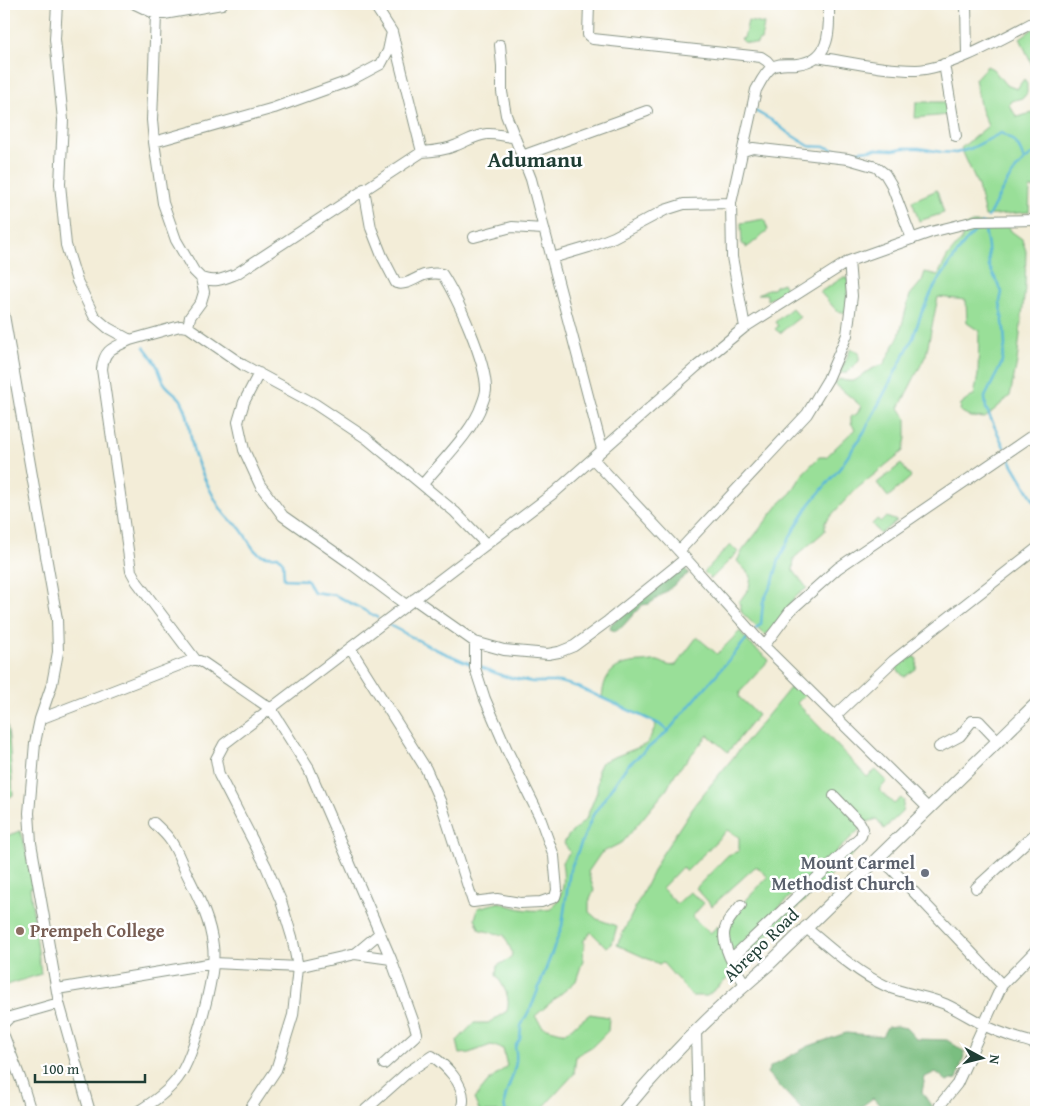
<svg xmlns="http://www.w3.org/2000/svg" width="1040" height="1116" font-family="'Gentium Book Plus',serif">
  <style>
    .green { fill: #99df98; stroke: #5c8e66 }
    .forest { fill: #7abe80; stroke: #4c7e5a }
    .lines { fill: none; stroke-linecap: round; stroke-linejoin: round }
    .stream { stroke: #5ab8d8; stroke-width: 2.5 }
    .minor-casing { stroke: #899586; stroke-width: 12 }
    .major-casing { stroke: #899586; stroke-width: 14 }
    .minor { stroke: #fff; stroke-width: 10 }
    .major { stroke: #fff; stroke-width: 12 }
    .worship-dot { fill: #6b7280; stroke: #fff; stroke-width: 2 }
    .education-dot { fill: #8d6e63; stroke: #fff; stroke-width: 2 }
    .labels { text-anchor: middle; stroke-width: 5; stroke-linejoin: round; paint-order: stroke }
    .worship-label { font-size: 18px; font-weight: bold; fill: #5b616d; stroke: #fff; text-anchor: end }
    .education-label { font-size: 18px; font-weight: bold; fill: #785e54; stroke: #fff; text-anchor: start }
    .street-label { font-size: 18px; fill: #1f3d34; stroke: #fff }
    .district-label { font-size: 22px; font-weight: bold; fill: #1f3d34; stroke: #fff }
  </style>
  <rect width="100%" height="100%" fill="#fff"/>
  <filter id="ink" filterUnits="userSpaceOnUse"><feTurbulence type="fractalNoise" baseFrequency=".02" numOctaves="2"/><feDisplacementMap in="SourceGraphic" scale="10" xChannelSelector="R" yChannelSelector="G"/><feConvolveMatrix kernelMatrix="1 2 1 2 8 2 1 2 1" color-interpolation-filters="sRGB"/></filter>
  <filter id="wash" filterUnits="userSpaceOnUse"><feTurbulence type="fractalNoise" baseFrequency=".0096" numOctaves="4" result="noise"/><feDisplacementMap in="SourceGraphic" scale="20" xChannelSelector="R" yChannelSelector="G"/><feGaussianBlur stdDeviation="1.12" result="paint"/><feColorMatrix in="noise" values="0 0 0 0 0 0 0 0 0 0 0 0 0 0 0 0 0 1.4 0 .05"/><feComposite in="paint" operator="in"/></filter>
  <g filter="url(#wash)">
    <rect width="100%" height="100%" fill="#f3edd8"/>
    <path class="green" d="M748,21L764,24L761,40L758,41L757,44L744,42L741,39L744,38Z
      M1034,28H1036V74L1020,38Z
      M987,66L993,69L1006,85L1017,89L1021,83L1024,79L1027,84V93L1023,98L1011,101L1009,105L1017,117L1036,112V188H1030L1029,212L985,216L978,186L961,148L988,126L981,110L975,79Z
      M916,102H949V115L915,118Z
      M937,190L944,213L919,221L912,201Z
      M764,219L768,230C760,236 754,243 746,248V245H742L741,223Z
      M972,223H1007L1011,231L1022,239L1026,251L1025,288L1017,362L1010,396L985,418L971,417L960,411L961,404L974,395L978,375L979,331L967,323L966,300L938,297L926,355L899,408L906,418V438L903,451L854,491L825,522V531L794,558L793,570L807,588L794,598L774,628L765,635L742,613L739,602L749,588L751,576L737,561L743,550L780,503L791,493L804,472L819,457H826L855,429L851,423V416L857,414L861,406L835,384L839,379C856,384 855,380 868,371C873,368 879,366 884,364L899,336L910,295L922,281L925,272L938,275L947,257L962,239L963,236L961,228Z
      M844,277L848,279V313L837,311L820,292Z
      M783,283L787,290L770,299L767,300V294H758L768,289H773L775,286Z
      M792,308L800,317L780,333L775,329L778,326L775,322Z
      M851,348L859,354V361L847,373H840Z
      M901,464L911,477L888,497L877,483Z
      M886,517L897,521L880,534L872,524L877,519L881,522Z
      M730,545L738,552L711,579L704,572Z
      M740,631L749,643L769,660L740,692L739,697L758,715L728,752L708,735L675,774L667,789L623,842L601,853L588,872L594,890L589,902V912L597,919L617,926L612,944L606,947L591,932L584,940L583,960L576,981L535,1016L543,1027L565,1033L590,1014L609,1017L608,1031L593,1046L576,1056L574,1074L539,1112H480L474,1099L488,1082L507,1066L503,1049L491,1045L469,1053L460,1054L457,1041L474,1023H488L507,1011C511,997 504,987 496,975L497,966L511,958L512,952L504,935L480,930L475,919L478,908L500,902C517,910 535,912 552,909C564,892 565,883 562,862L570,852L564,843L568,836L586,819L597,792L598,770L602,762L647,744L656,725L654,722L602,698C604,671 616,663 642,662C647,662 653,660 658,661C666,663 666,667 676,665L697,637L717,654Z
      M911,654L917,659L916,669L904,677L895,667Z
      M790,688H798L805,695L797,703L867,777L876,770L887,781L879,790L894,804L901,798L904,801L902,812L884,829L877,819L867,822L733,952L731,950L726,931L747,899L768,877L756,866L712,906L696,888L728,855L739,851V837L727,830L686,872L682,867L662,888L677,904L690,892L704,903L692,917L710,933L718,926L733,974L707,996H692L663,963L659,964L617,945L659,859L695,804Z
      M4,701L9,738L13,795L4,801Z
      M20,831L27,855L33,887L30,888L41,974L4,986V837Z
      M856,844L859,845L858,849L749,954L746,953L748,945Z"/>
    <path class="forest" d="M683,567L689,573L659,597L649,604L642,605L622,627L615,631L610,629L611,624Z
      M896,1026L906,1028L916,1039L947,1040L965,1052L957,1079L947,1081L936,1072L925,1077L922,1092L934,1110L933,1112H890L883,1109L873,1098L854,1112H804L767,1073L771,1066L809,1046L846,1033L882,1036L887,1027Z"/>
    <g class="lines">
      <path class="stream" d="M755,111L773,121L788,133L809,146L826,147L838,151L853,152L876,149L893,150L904,148H919L941,152L956,153L972,148L1001,133C1016,141 1020,146 1024,161
        M988,217C1000,194 1013,165 1036,152
        M984,224L988,247L989,266L1002,292L1000,302L1004,329L1005,346L1001,365L985,397L986,408L1004,447
        M144,347C149,353 154,360 157,366C160,372 161,379 165,384C169,390 177,394 181,400C191,417 189,438 195,456C201,472 216,505 227,517C230,521 236,523 239,527C253,543 250,559 278,556L283,562L284,579L306,580L313,592L335,595L377,617
        M1009,458L1036,504
        M389,625L435,649L473,665
        M755,630L761,624L763,602L773,581L779,560L792,533L810,504L840,468L864,432L913,338L921,314L933,289L964,243L983,223
        M478,666L503,676L532,682H560L578,687L659,724L668,731
        M506,1112C498,1096 522,1071 515,1047L520,1039L521,1026L533,1003L562,926L570,870L593,815L627,766L668,731L751,634"/>
    </g>
  </g>
  <g filter="url(#ink)">
    <g class="lines">
      <defs>
        <path id="minor" d="M57,4L55,39L63,120L60,184L66,245L77,281L94,316L108,328L130,340C113,348 104,349 102,369L131,571L137,582L195,659
          M135,4L156,14H164L222,4
          M374,4L392,32L422,152
          M589,4L588,35L593,39L761,57L767,61L772,67
          M966,4L967,54
          M156,14L152,120L154,142L163,203L176,240L194,271L201,278L204,292L201,302L190,317L188,327
          M500,45L502,66V92L506,115L531,179L602,449
          M817,57C849,62 883,70 916,70C950,69 1005,37 1036,21
          M944,64L956,136
          M154,142L274,108L349,81L381,64L388,51L392,32
          M743,151L753,148L848,159L876,167L885,174L891,184L912,239
          M522,156L647,111
          M364,189L371,228L382,256L396,283C407,286 415,278 424,275C431,273 436,273 442,274C457,297 486,361 486,389C486,393 484,399 482,404C474,430 441,462 423,484
          M474,237L512,227L543,229
          M552,258L589,247L614,237L665,210L684,204L731,203
          M201,278C215,283 223,279 236,274L422,152C434,151 446,150 457,145C467,141 476,135 487,134C497,133 505,137 515,137
          M4,315L57,619L58,652L52,684L40,719L35,743L29,813L31,843L59,1003L90,1112
          M745,327L732,257L731,203L756,90C760,83 764,74 771,68C779,62 788,65 797,64C832,60 829,30 829,4
          M130,340L180,326L188,327L243,365L315,404L366,438L455,512L486,544
          M259,373L244,402L238,422L244,450L260,485L283,516L350,563L406,605
          M593,459L679,551L764,646L928,808
          M679,551L807,414L828,379L847,335L852,296L849,261
          M414,599L475,642L504,650L548,654L559,652L574,646L608,621L685,559
          M764,646L791,610L838,568L1036,433
          M350,648L426,769L441,803L473,902L497,899L520,903L541,902L555,897L557,890L554,856L539,815L507,750L485,699L475,668V642
          M835,716L893,661L1036,549
          M40,719L195,659L204,663L271,709L309,769L391,959L415,1026L417,1033L415,1036L384,1064
          M939,747L960,736L972,721H979L998,741
          M878,857L893,870L1002,985
          M976,888L1036,833
          M741,905C735,913 727,920 725,929C720,944 737,972 745,984
          M805,927C829,947 857,973 886,986C904,994 926,996 945,1004C958,1010 969,1017 982,1024C999,1034 1018,1038 1036,1044
          M355,954L380,933
          M731,959L861,836L863,829L860,823L834,796
          M57,989L214,963L298,967L355,954L391,959
          M4,1023L10,1017L59,1003
          M696,1031L698,1112
          M4,1036L22,1083L31,1112
          M137,1112C152,1103 167,1093 178,1078C194,1056 217,973 213,946C210,917 196,893 184,868C180,859 176,848 170,840C166,834 160,829 154,823
          M248,1112L276,1070L293,1015L298,967L292,937L281,901L266,866L219,775L216,759L224,744L555,492L696,367L745,327L849,261L931,232L975,221L1036,220
          M363,1112L408,1072L432,1056C445,1065 464,1083 463,1101C463,1104 461,1109 460,1112
          M937,1112L940,1105L957,1084L1002,985L1036,950"/>
        <path id="major" d="M623,1112C666,1059 716,1009 768,965L1036,704"/>
      </defs>
      <use href="#minor" class="minor-casing"/>
      <use href="#major" class="major-casing"/>
      <use href="#minor" class="minor"/>
      <use href="#major" class="major"/>
    </g>
  </g>
  <circle class="worship-dot" cx="925" cy="873" r="5"/>
  <circle class="education-dot" cx="20" cy="931" r="5"/>
  <g class="labels">
    <g class="worship-label">
      <text x="915" y="869">Mount Carmel<tspan x="915" dy="21">Methodist Church</tspan></text>
    </g>
    <g class="education-label">
      <text x="30" y="937">Prempeh College</text>
    </g>
    <g class="street-label">
      <text transform="translate(761 945) rotate(-44)" y="6">Abrepo Road</text>
    </g>
    <g class="district-label">
      <text x="535" y="167">Adumanu</text>
    </g>
  </g>
  <rect width="1040" height="1116" fill="none" stroke="#fff" stroke-width="20"/>
  <g transform="translate(982 1058) rotate(97)" stroke="#ffffff" stroke-width="4" paint-order="stroke">
  <path d="M0-4L9 19L0 12L-9 19Z" fill="#1f3d34"/>
  <text y="-8" font-size="14" font-weight="bold" text-anchor="middle" fill="#1f3d34">N</text>
  </g>
  <path d="M35 1074v8h110v-8" fill="none" stroke="#1f3d34" stroke-width="2.5"/>
  <text x="42" y="1074" font-size="15" fill="#1f3d34" stroke="#ffffff" stroke-width="4" paint-order="stroke">100 m</text>
</svg>
